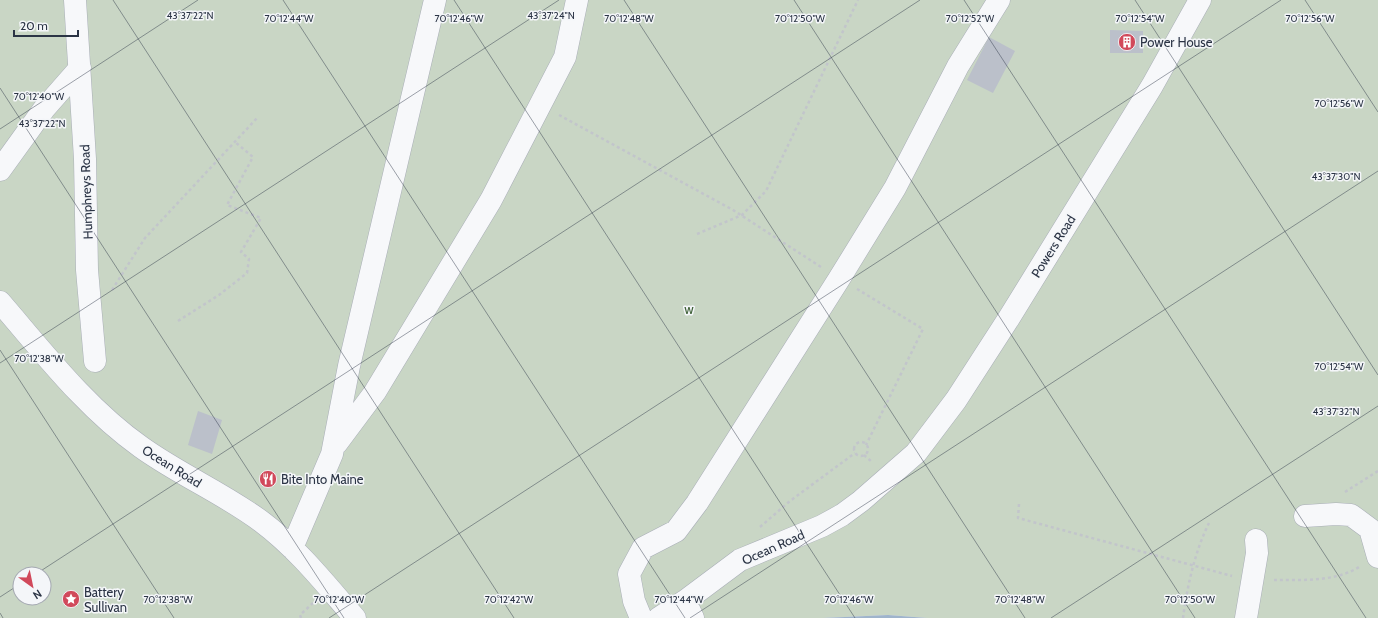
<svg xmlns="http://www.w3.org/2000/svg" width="1378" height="618" font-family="Cabin,sans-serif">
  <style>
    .green { fill: #c9d6c5; fill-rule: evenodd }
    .water { fill: #9fb4cc }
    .building { fill: #bbc0ca }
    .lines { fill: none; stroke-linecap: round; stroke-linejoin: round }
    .minor-casing { stroke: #a9aeb7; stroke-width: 23 }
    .path { stroke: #c2c5cb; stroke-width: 2.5; stroke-dasharray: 3 3; stroke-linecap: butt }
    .minor { stroke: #f7f8fa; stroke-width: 22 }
    .ticks { fill: none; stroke: #2b3445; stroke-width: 1; stroke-opacity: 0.45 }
    .labels { text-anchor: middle; stroke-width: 3; stroke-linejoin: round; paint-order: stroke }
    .poi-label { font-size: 13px; fill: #2b3445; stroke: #f4f6f9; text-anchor: start }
    .street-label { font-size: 13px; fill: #2b3445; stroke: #f4f6f9 }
    .park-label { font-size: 13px; fill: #3f6138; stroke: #f4f6f9 }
    .ticks-label { font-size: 10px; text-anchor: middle; fill: #2b3445; stroke: #f4f6f9; stroke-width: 3; stroke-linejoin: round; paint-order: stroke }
  </style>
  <rect width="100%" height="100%" fill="#e4e7ec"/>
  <path class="green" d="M0,0H1378V618H927L888,615L823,618H0ZM20,574H44V598H20Z"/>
  <path class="water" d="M888,615L927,618H823Z"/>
  <path class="building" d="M1110,30L1143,31V53H1110Z
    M989,37L1015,51L993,93L967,80Z
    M198,411L222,420L212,454L188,445Z
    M274,472L277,480L263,486L259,479Z"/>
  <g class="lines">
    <defs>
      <path id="minor" d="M75,0L85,159L87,270L95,361
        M0,170L44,109L80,68
        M0,302C44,353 86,408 141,447C180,475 225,494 262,522C298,549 326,585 355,618
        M337,443L375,392L491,200L565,57L577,0
        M1305,516L1336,514L1351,515L1370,529L1378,557
        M292,548L332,454L349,366L435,0
        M685,601L693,618
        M641,618L634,601L629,574L643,548L676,531L697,503L839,279L895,188L958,66L999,0
        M659,618L685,601L740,560L822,526L842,515L861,501L916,453L956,400L1009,318L1152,86L1200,0
        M1246,618L1257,553L1256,540"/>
    </defs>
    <use href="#minor" class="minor-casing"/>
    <path class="path" d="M559,115L733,210L821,267
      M697,234L742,215L766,191L858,0
      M857,289L923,329L866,445
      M112,290L145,238L258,117
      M178,321L219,295L247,273L249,259L241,252L261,218L227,205L253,157L235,142
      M854 449a7 7 0 1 1 14 0a7 7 0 1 1-14 0Z
      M864,455L872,462
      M1345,492L1378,471
      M1019,504L1018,518L1232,576
      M760,527L790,501L855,453
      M1274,580C1302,580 1335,582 1359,567
      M301,618L300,615L314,602
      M1183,618C1187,587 1195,551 1209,523"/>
    <use href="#minor" class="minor"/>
  </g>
  <path class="ticks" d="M113,0L514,618M283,0L685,618M454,0L855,618M624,0L1025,618M794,0L1195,618M964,0L1366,618M1135,0L1378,375M1305,0L1378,112M0,88L344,618M0,129L198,0M0,350L174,618M0,363L559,0M36,574L920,0M0,597L20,584M0,613L3,618M329,618L1281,0M690,618L1378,171M1051,618L1378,406"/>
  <defs>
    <symbol id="building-disc" viewBox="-11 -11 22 22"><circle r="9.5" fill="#d1495b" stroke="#f4f6f9"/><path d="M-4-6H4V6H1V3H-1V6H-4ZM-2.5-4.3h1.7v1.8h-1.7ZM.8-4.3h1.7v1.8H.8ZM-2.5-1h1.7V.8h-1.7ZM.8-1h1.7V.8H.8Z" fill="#fff"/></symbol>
    <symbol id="restaurant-disc" viewBox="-11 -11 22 22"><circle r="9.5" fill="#d1495b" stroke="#f4f6f9"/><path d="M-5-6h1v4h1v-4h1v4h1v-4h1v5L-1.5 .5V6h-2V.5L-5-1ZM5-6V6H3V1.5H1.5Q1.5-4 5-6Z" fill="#fff"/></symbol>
    <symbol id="sight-disc" viewBox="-11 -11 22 22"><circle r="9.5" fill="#d1495b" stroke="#f4f6f9"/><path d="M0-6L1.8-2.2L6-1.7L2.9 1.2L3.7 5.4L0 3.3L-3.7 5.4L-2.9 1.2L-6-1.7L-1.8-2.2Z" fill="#fff"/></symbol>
  </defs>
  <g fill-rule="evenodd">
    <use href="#building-disc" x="1117" y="32" width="20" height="20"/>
    <use href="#restaurant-disc" x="258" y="469" width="20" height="20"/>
    <use href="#sight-disc" x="61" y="589" width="20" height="20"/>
  </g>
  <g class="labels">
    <g class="poi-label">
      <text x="1140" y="47">Power House</text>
      <text x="281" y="484">Bite Into Maine</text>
      <text x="84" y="597">Battery<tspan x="84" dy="15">Sullivan</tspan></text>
    </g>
    <g class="street-label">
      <text transform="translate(86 192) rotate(-92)" y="5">Humphreys Road</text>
      <text transform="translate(1053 246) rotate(-58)" y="5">Powers Road</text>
      <text transform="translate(172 466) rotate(32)" y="5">Ocean Road</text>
      <text transform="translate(773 547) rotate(-24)" y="5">Ocean Road</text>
    </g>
    <g class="park-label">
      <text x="689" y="314">w</text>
    </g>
  </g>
  <g class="ticks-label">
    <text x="190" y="19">43°37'22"N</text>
    <text x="551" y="19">43°37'24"N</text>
    <text x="289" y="22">70°12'44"W</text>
    <text x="629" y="22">70°12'48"W</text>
    <text x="800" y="22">70°12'50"W</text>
    <text x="1310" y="22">70°12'56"W</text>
    <text x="459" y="22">70°12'46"W</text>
    <text x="970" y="22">70°12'52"W</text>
    <text x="1140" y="22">70°12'54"W</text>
    <text x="39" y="100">70°12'40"W</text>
    <text x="1339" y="107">70°12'56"W</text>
    <text x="42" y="127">43°37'22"N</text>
    <text x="1336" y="180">43°37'30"N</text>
    <text x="39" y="362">70°12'38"W</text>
    <text x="1339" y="370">70°12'54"W</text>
    <text x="1336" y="415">43°37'32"N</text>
    <text x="168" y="603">70°12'38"W</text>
    <text x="339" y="603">70°12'40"W</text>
    <text x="509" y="603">70°12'42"W</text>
    <text x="679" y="603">70°12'44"W</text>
    <text x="849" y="603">70°12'46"W</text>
    <text x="1020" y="603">70°12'48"W</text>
    <text x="1190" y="603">70°12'50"W</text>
  </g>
  <g transform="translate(32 586) rotate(147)"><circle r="19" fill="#f4f6f9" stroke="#a4a8b1"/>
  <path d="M0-3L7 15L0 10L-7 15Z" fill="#d1495b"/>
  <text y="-6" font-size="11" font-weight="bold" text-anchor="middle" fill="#2b3445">N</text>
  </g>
  <path d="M14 30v6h64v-6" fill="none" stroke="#2b3445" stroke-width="2"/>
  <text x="20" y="30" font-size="12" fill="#2b3445" stroke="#f4f6f9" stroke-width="3" paint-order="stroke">20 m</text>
</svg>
